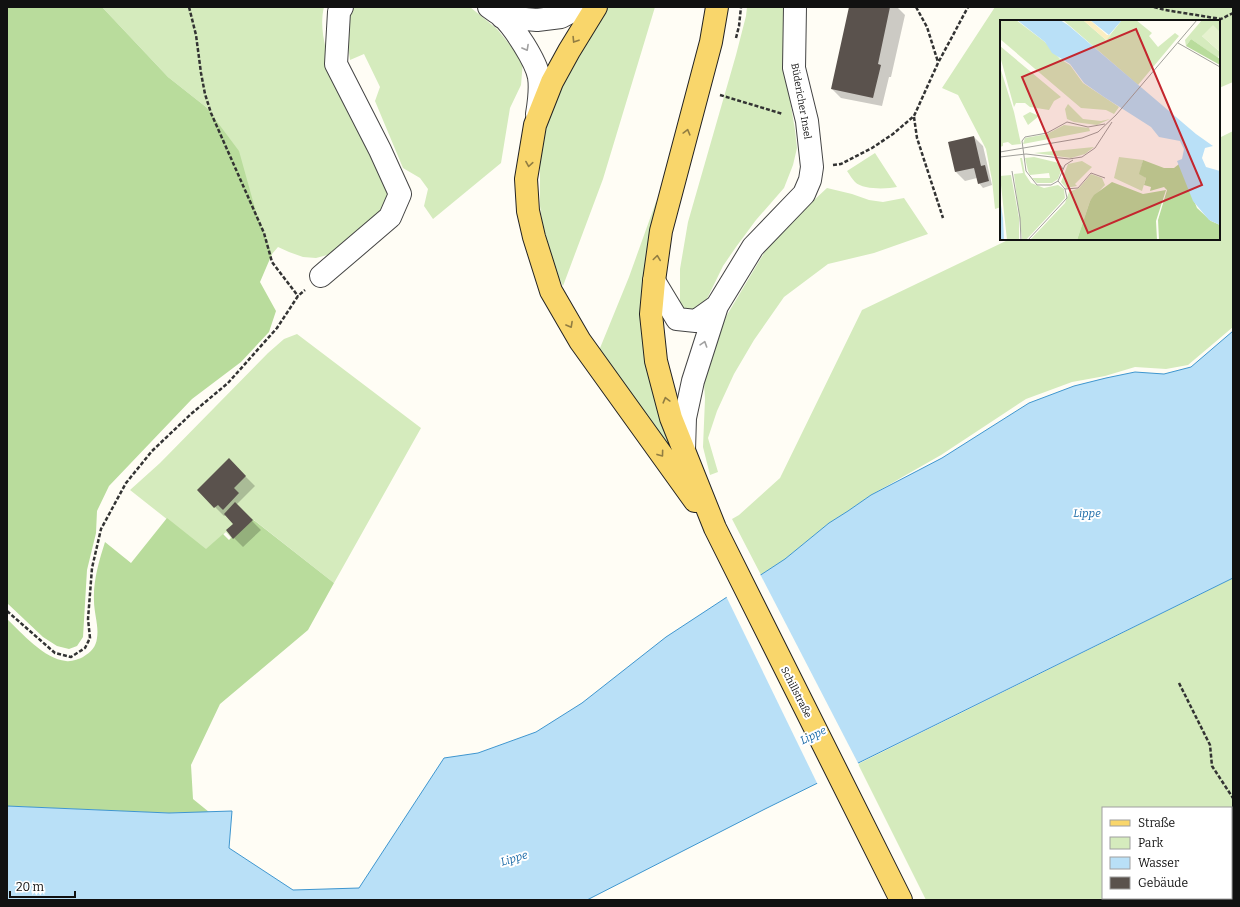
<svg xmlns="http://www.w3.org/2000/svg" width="1240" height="907" font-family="Bitter,serif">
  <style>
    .green { fill: #d5ebbd; fill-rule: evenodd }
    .forest { fill: #b9dc9c }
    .water { fill: #b9e0f7; stroke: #3f96cf }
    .pier { fill: #fffdf5 }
    .shadow { fill: #0003 }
    .building { fill: #5a524d }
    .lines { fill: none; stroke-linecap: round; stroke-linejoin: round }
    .minor-casing { stroke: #444; stroke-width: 24 }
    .major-casing { stroke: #222; stroke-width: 24 }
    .path { stroke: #333; stroke-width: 2.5; stroke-dasharray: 4 2; stroke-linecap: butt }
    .minor { stroke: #fff; stroke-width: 22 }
    .major { stroke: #f9d66b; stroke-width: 22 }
    .oneway { stroke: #917d42 }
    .oneway2 { stroke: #a0a0a0 }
    .labels { text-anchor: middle; stroke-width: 4; stroke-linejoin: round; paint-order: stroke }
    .street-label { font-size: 10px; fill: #111; stroke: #fff }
    .water-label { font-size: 11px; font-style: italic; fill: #1768a6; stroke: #fff }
    .inset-road { fill: none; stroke: #a09f9a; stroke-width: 1 }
    .view { fill: #c4262e; fill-opacity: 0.15; stroke: #c4262e; stroke-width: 2 }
    .inset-edge { fill: none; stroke: #111; stroke-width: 2 }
  </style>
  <rect width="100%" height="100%" fill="#fffdf5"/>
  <path class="green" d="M102,7H324C315,43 342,91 357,123C368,146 379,169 390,193L380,211L331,254L316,258L303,257L289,252L278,247L272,254L256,212L206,107L168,77Z
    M352,7H470L497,29L523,61L521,85L510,108L501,163L433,219L424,206L428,189L420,178L403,168L375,101L380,87L364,54L350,60L346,32Z
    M606,7H655L603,179L563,286L559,278L555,279L544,236L540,206V159L546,127L554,98Z
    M747,7H783V28L786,76L795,130L797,148L793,165L784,188L756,220L736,247L723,266L704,305L697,310L688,311L680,306V269L688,222L736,55L746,16Z
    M995,7H1233V82L1219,88V21H1001V207L995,209L992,180L986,149L958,95L942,88Z
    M1233,131V327L1188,365L1166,369L1135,367L1105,376L1072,382L1026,399L941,455L871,495L848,511L829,523L785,559L761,575L732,519L739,515L780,478L862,310L1010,239H1219V138Z
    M875,153L897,187C887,189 863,190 855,182C852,179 850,175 847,171Z
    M827,188L852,194L869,200L883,202L904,198L928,234L874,253L828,264L784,297L754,340L734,374L717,411L708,438L718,472L710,475L703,447L705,399L704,383L714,343L727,315L764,253L786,226Z
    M657,199L645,260L644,301L674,447L671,450L598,353L629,277Z
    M297,334L421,428L334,583L254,520L233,540L226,532L206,550L130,490L160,463L268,353L284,339Z
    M1233,578V900H926L858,764ZM1103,808H1231V898H1103Z"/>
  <path class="forest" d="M7,7H102L168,77L206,107L239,151L256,212L272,254L260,282L276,311L269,332L241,362L192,399L109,486L97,511L96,533L87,570L83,637L77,646L69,649L57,646L43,637L7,603Z
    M167,518L206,549L223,534L229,540L251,518L334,583L308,630L220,704L191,765L193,799L209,812L169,813L7,806V619C22,633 44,659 66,661C71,662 79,659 83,657C91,652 96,647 97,638C99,626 94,613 94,601C93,581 99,561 105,542L131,563Z"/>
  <path class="water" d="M1233,331V578L765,809L587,900H7V806L169,813L232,811L229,848L293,890L359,888L444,758L478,753L536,732L582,703L666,637L785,559L829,523L848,511L871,495L942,458L1029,403L1074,386L1106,378L1135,372L1164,374L1191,367Z"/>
  <path class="pier" d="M760,574L859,765L818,785L726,596Z"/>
  <path class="shadow" d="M850,7H897L905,15L891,77H889L882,106L841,98L832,89Z
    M974,137L983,146L992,185L983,188L979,183L977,178L965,181L956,172L949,142Z
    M229,460L255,486L236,505L261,530L243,547L227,531L234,524L226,515L224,516L198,490Z"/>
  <path class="building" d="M849,7H890L878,64L881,65L873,98L831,89Z
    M974,136L981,166L985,165L989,181L978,184L974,168L955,172L948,142Z
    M229,458L246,476L234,488L239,493L223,510L218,505L214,508L197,490Z
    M235,502L253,520L233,539L226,530L233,524L224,514Z"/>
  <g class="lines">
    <defs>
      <path id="minor" d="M489,7C493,10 498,13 502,16C514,27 536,61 539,77C541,90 539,102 537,114
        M502,17L537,20L561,17L580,7
        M321,276L390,217L400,194L380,150L336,64L339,12L342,7
        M654,281L677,319L696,321L717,306
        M684,450L685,418L693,381L717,306L753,247L804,194L810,180L812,167L807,121L794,68L795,7"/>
      <path id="major" d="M596,7L569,51L552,82L535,125L526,179L528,211L534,237L551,291L580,341L695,501
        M717,7L711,42L661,231L654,281L651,314L656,361L671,418L715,528L901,900"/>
    </defs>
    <use href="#minor" class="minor-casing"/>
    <use href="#major" class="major-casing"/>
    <path class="path" d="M189,7L196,35L201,73L205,94L211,113L264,233L272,262L298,296
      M916,7L927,27L938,62
      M1154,7L1165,10L1221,19L1233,13
      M736,38L739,26L741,7
      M720,95L783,114
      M914,117L917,138L943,218
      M833,165L841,164L872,148L893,134L914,116L938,63L968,7
      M7,611L55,653L71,657L85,648L90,638L88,619L92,568L101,529L126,483L152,451L191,414L228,383L277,328L298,296L305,290
      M1179,683L1210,745L1212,766L1233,798"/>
    <use href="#minor" class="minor"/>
    <use href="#major" class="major"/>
  </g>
  <defs><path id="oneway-chevron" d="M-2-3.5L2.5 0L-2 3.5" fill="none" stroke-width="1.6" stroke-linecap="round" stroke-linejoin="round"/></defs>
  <g class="oneway">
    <use href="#oneway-chevron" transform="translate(575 40) rotate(122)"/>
    <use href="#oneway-chevron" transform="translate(687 132) rotate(-75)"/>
    <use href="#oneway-chevron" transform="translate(529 164) rotate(99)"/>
    <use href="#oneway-chevron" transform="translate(657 258) rotate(-82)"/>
    <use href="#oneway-chevron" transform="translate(570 325) rotate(61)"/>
    <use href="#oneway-chevron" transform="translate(666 400) rotate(-105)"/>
    <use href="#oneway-chevron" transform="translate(661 454) rotate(54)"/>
  </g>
  <g class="oneway2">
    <use href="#oneway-chevron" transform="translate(526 48) rotate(61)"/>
    <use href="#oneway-chevron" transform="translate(704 344) rotate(-72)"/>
  </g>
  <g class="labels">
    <g class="street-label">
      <text transform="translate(802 101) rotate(80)" y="4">Büdericher Insel</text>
      <text transform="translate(797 692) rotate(63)" y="4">Schillstraße</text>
    </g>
    <g class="water-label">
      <text x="1087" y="517">Lippe</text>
      <text transform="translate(813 735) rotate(-26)" y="4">Lippe</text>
      <text transform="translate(514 858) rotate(-17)" y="4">Lippe</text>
    </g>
  </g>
  <g transform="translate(1000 20)">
    <rect width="220" height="220" fill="#fffdf5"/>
    <path d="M0,0H16L45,22L60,39L70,45L83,63L119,87L114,94L106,90L81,88L0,19ZM63,0H83L106,20L122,0H136L152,13L149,16L158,27L175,13L179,16L138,65ZM202,0H220V12L202,16L220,32L218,38L191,19L186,26L185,20ZM0,26L61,77L54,81L49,90L30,87L25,83H16L14,87L0,36ZM0,47L14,92L21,124L12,125L8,122L3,123V126L0,127ZM68,84L83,99L101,101L110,99L97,105L74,102L67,99L65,89ZM30,92L39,96L28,105L23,96ZM64,105L89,108L90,111L23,124L25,118L47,114ZM94,127L85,134L71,138L34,133ZM34,137L59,143L62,148L58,159L52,163H37L32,158H50L49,153L30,155L28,151L25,138ZM119,137L143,140L140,153L146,158L142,171L114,158ZM20,138H22L25,154L31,163L44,168L58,165L64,169L65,178L26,220L22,219L14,154L23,153ZM82,141L92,147L75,164L77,166L66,168L61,162L68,144ZM91,154L102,158L105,165L90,181L77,220H30L65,183L69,172L79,168ZM11,155L19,198V220H7L0,156Z" fill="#d5ebbd"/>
    <path d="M191,19L220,39V45L186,26ZM143,140L164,148H174L179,144L197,188L211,201L220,205V220H159L158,200L167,170L164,167L150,171L151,167L144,165L146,158L139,154ZM112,162L143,174L166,170L156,201L157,220H77L90,181L94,175Z" fill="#b9dc9c"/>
    <path d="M83,0H90L107,15H111L106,20Z" fill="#fbeec1"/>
    <path d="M213,5L220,12V32L202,16Z" fill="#e6f2cf"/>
    <path d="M17,0H60L68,5L196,114L213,126L205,128L202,138L206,147L220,151V205L209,200L193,181L177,141L182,139L184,129L180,121L159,117L151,107L104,77L84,63L70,44L52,33L45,22ZM90,0H122L109,15ZM0,178L3,198L4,220H0Z" fill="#b9e0f7"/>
    <path class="inset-road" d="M178,23L220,47M0,132L82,118L98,112L116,95L197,0M0,137L26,134L69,139L82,137L95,128L112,102M55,138L63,149M73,140L65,145L58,161L51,165H37L26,151L22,121L25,117L47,113L67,102L88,107L105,104M12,151L20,198L21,220M65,169L78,168L91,153L105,158M28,220L67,178L65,169L58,161"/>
    <path class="view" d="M136,9L202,165L88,213L22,57Z"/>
    <rect width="220" height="220" class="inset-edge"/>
  </g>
  <rect width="1240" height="907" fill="none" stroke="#111111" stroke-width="16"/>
  <rect x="1102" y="807" width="130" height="92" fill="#ffffff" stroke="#a0a0a0"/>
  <rect x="1110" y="820" width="20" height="6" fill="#f9d66b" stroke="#a0a0a0"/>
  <text x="1138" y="827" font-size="12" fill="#111111">Straße</text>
  <rect x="1110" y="837" width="20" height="12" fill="#d5ebbd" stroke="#a0a0a0"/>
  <text x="1138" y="847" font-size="12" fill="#111111">Park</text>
  <rect x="1110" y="857" width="20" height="12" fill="#b9e0f7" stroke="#a0a0a0"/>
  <text x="1138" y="867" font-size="12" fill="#111111">Wasser</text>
  <rect x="1110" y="877" width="20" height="12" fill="#5a524d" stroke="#a0a0a0"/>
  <text x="1138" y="887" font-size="12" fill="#111111">Gebäude</text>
  <path d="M10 891v6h65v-6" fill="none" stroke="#111111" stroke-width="2"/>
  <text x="16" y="891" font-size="12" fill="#111111" stroke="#ffffff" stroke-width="3" paint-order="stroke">20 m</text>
</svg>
